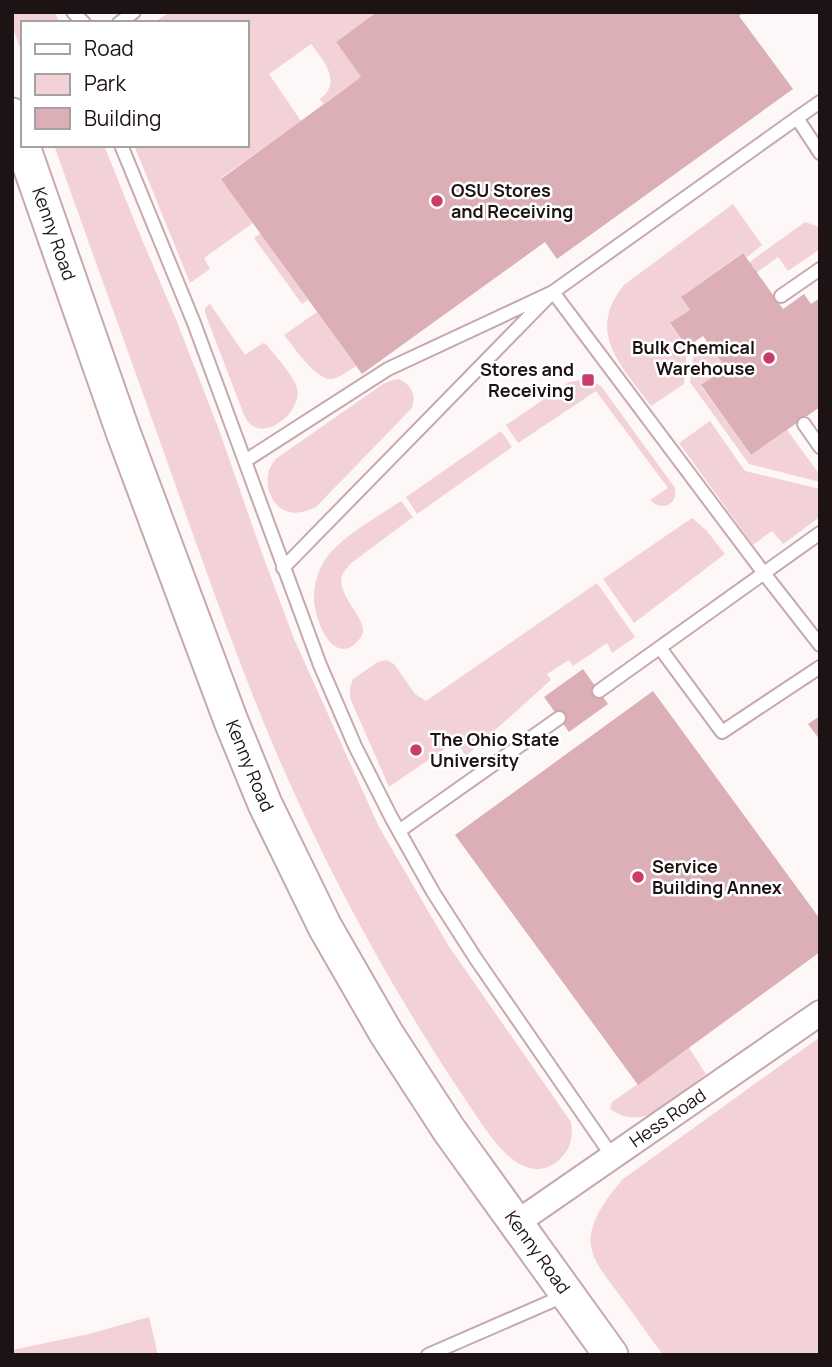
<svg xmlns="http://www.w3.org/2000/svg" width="832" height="1367" font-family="Manrope,sans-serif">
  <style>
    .green { fill: #f2d1d7 }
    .building { fill: #dcafb7 }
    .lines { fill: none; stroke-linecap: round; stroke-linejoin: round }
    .service-casing { stroke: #c6a9ae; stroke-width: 16 }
    .minor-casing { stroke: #c6a9ae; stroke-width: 28 }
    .secondary-casing { stroke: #c6a9ae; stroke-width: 37 }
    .service { stroke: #fff; stroke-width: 12 }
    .minor { stroke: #fff; stroke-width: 24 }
    .secondary { stroke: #fff; stroke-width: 33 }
    .poi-dot { fill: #ca3d6a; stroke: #fff; stroke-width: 2.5 }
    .labels { text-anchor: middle; stroke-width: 5; stroke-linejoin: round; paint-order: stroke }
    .poi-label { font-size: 18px; font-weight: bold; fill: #1d1315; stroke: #fff; text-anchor: start }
    .street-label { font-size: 18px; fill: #1d1315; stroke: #fff }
  </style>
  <rect width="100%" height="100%" fill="#fdf7f8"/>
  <path class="green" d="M12,12H55L59,23H23V56L12,26Z
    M170,12H377L336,42L361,77L323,104L320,99C343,82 323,60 311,44L269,74L301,121L221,178L253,223L204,258L210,269L190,283L134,145H247V23H153Z
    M54,145H104L138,230L175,317L218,427L263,556L294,639L379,827L448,945L571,1122C573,1138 571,1149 559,1160C521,1192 487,1131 469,1105C394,994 329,875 276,752C234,653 199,551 163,450C127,348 90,247 54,145Z
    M733,204L762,245L746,258L742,253L681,297L690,310L670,324L687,347L684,384L651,406C622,366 585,333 624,285Z
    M805,222L820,227V237L817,239L820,243V249L788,271L778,257L756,273L748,263Z
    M261,233L308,300L302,304L254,238Z
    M210,304L245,355L263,343L267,345C275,356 292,374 296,385C306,408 268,441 250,424C247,421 246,418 244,415L205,313V308Z
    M317,312L356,366C349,370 340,378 332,379C315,380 295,348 284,335Z
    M707,342L726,368L701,386L751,455L787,430L820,475V482L749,464L690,382L694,351Z
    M399,379C412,386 416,394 412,408L316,507C296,517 277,515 269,491C267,484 267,474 270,468C272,464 274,461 277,458L383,384L392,380Z
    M581,380L593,381L601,386L675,488C678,505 662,512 650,500L668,488L596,391L518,443L506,425L569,382Z
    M710,421L745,471L820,489V516L817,519L783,544L772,531L753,545L679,443Z
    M501,431L512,447L417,514L406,497Z
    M401,501L413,517L350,564C348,567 345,570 343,573C333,596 372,620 361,637C335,673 313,619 314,596C314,584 318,571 325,560C339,538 379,516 401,501Z
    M692,518L706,530L725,554L634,623L603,579Z
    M597,583L635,637L612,653L607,643L573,666L569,660L547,674L551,680L466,756L456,741L389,787L350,698V688L353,679L378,662L386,660L394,664L415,694L426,701Z
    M820,1037V1355H663C649,1336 635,1316 621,1297C611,1283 594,1265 591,1246C587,1223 609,1195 623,1179Z
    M689,1048L706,1074C679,1094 647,1135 610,1109L612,1102Z
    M149,1317L158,1355H12V1350L89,1334Z"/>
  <path class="building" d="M377,12H744L739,16L793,89L557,259L545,242L362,374L221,179L361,77L336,42Z
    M743,253L783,309L804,294L811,304L820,298V407L751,455L701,385L726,368L703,336L687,347L670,323L690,310L681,297Z
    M583,669L608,704L569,732L544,697Z
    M653,691L820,919V952L638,1085L455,835Z
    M820,716V740L808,724Z"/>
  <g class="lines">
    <defs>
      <path id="service" d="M73,12L84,23
        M119,23L134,12
        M797,118L820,102
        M121,145L194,323L320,665L355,746L391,817L433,892L476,959L612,1156
        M781,296L820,269
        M804,424L820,447
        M245,461L388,369L553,292L797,118L820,153
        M283,568L553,292L763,572L820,645
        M660,648L722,732L820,667
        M599,691L820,533
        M399,831L559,718
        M428,1355L566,1295"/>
      <g id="minor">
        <path id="s1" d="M515,1224L820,1013"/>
      </g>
      <g id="secondary">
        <path id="s2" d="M12,115L123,432L231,721L265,804L325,927L386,1033L449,1130L611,1355"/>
      </g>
    </defs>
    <use href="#service" class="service-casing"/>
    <use href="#minor" class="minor-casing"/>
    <use href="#secondary" class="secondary-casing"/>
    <use href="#service" class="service"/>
    <use href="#minor" class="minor"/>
    <use href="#secondary" class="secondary"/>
  </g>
  <g class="poi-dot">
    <circle cx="437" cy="201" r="7"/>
    <circle cx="769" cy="358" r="7"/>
    <rect x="581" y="373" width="14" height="14" rx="3.5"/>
    <circle cx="416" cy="750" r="7"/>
    <circle cx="638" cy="877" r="7"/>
  </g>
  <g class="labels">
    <g class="poi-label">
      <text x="451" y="197">OSU Stores<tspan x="451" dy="21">and Receiving</tspan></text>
      <text x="755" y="354" text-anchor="end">Bulk Chemical<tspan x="755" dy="21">Warehouse</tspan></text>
      <text x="574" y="376" text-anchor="end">Stores and<tspan x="574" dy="21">Receiving</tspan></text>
      <text x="430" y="746">The Ohio State<tspan x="430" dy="21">University</tspan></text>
      <text x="652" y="873">Service<tspan x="652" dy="21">Building Annex</tspan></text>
    </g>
    <g class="street-label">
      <text dy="6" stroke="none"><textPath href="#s2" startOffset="126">Kenny Road</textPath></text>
      <text dy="6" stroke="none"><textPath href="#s2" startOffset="693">Kenny Road</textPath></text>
      <text dy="6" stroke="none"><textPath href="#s1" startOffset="186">Hess Road</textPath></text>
      <text dy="6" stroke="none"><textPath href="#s2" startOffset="1260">Kenny Road</textPath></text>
    </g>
  </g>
  <rect width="832" height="1367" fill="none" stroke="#1d1315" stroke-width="28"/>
  <rect x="21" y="21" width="228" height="126" fill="#ffffff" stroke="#a5a1a1" stroke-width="2"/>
  <rect x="35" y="44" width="35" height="10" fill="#ffffff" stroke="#a5a1a1" stroke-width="2"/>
  <text x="84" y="56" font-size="21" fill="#1d1315">Road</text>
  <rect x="35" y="74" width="35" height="21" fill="#f2d1d7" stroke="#a5a1a1" stroke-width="2"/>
  <text x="84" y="91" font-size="21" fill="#1d1315">Park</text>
  <rect x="35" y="108" width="35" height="21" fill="#dcafb7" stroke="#a5a1a1" stroke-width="2"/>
  <text x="84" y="126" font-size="21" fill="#1d1315">Building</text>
</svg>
